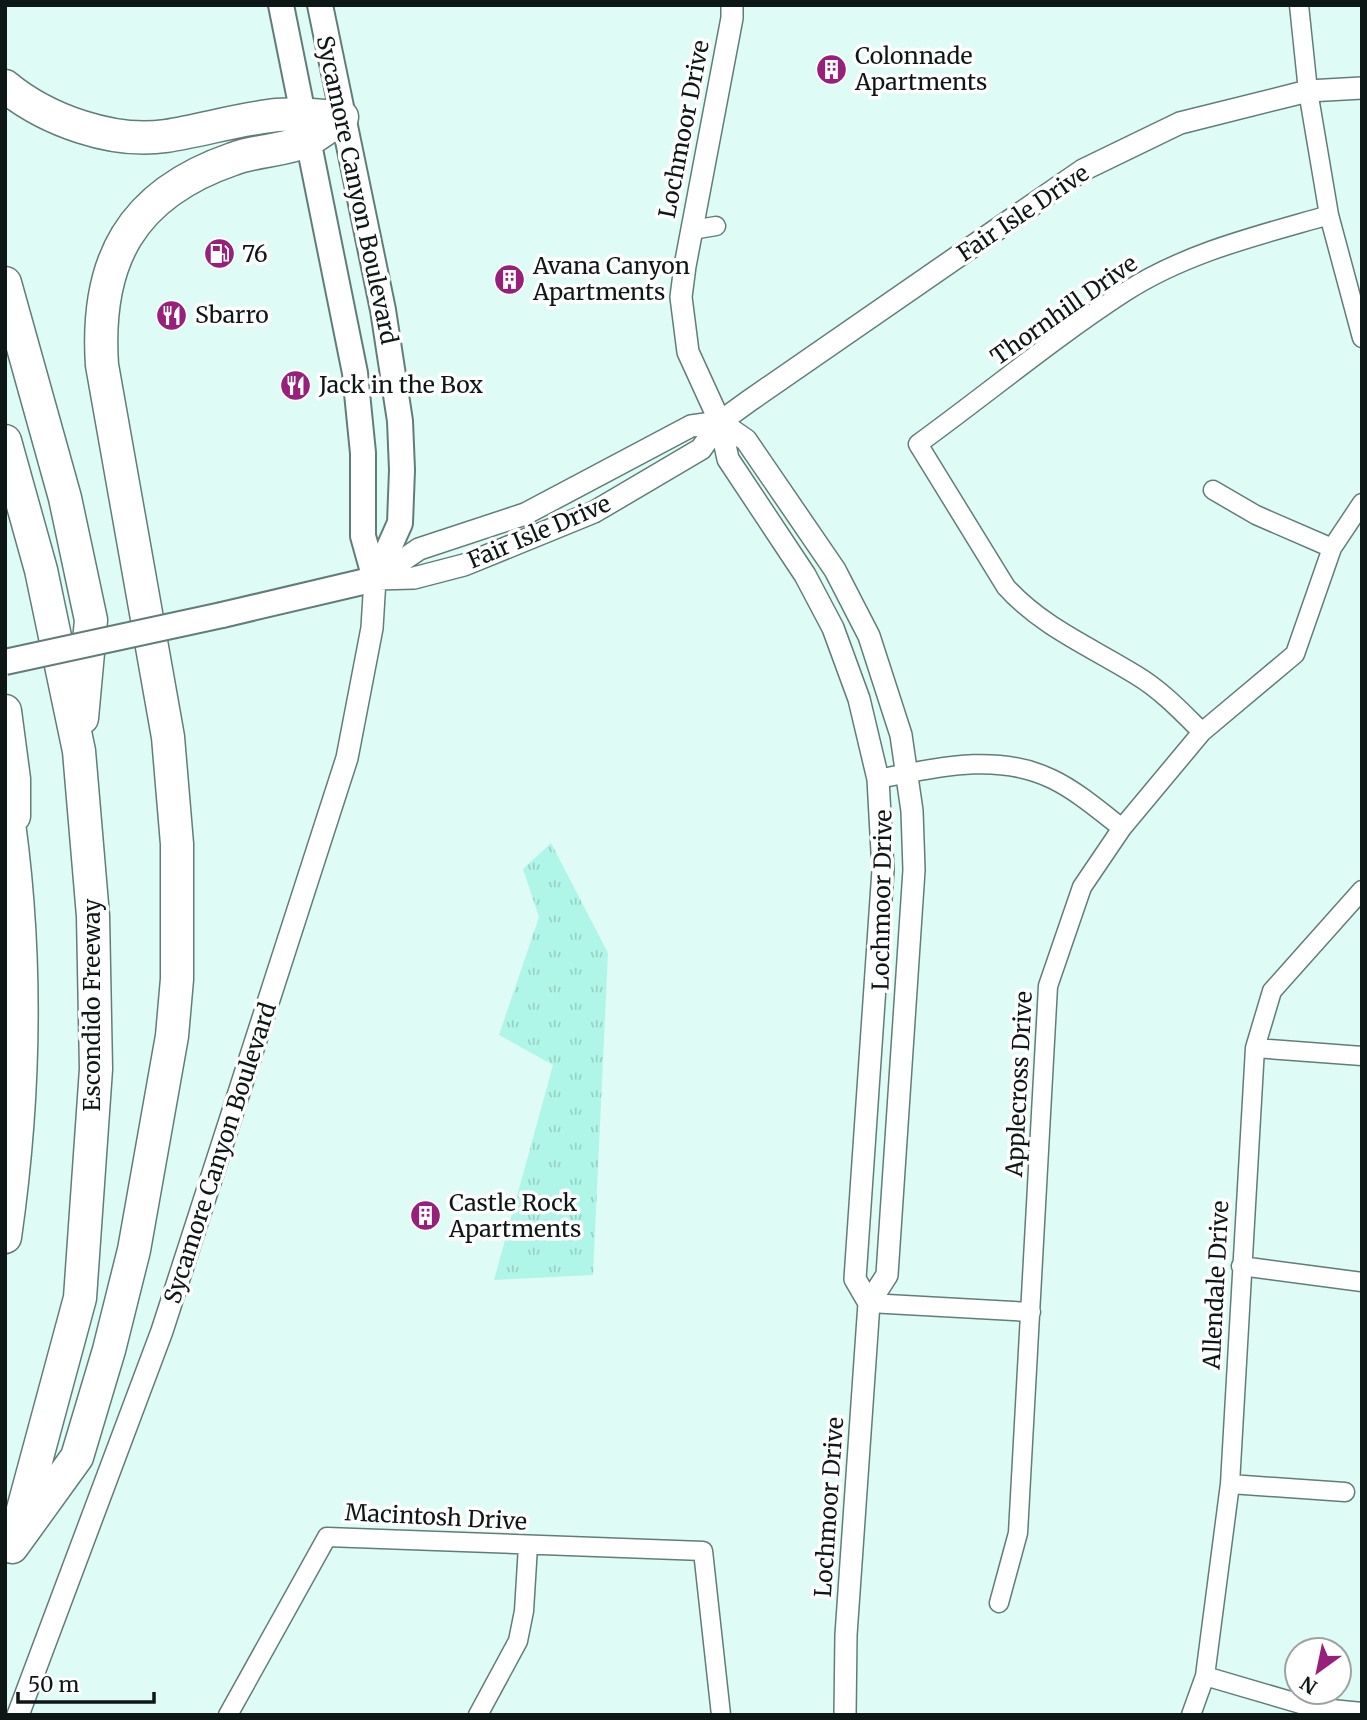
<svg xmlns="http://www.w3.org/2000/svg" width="1367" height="1720" font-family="Merriweather,serif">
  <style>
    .park { fill: url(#park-tufts) }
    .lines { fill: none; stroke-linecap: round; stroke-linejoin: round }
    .minor-casing { stroke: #627d77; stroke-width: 21 }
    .tertiary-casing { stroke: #627d77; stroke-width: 24 }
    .secondary-casing { stroke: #627d77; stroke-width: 28 }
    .motorway-casing { stroke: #627d77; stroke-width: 35 }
    .minor { stroke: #fff; stroke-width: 18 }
    .tertiary { stroke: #fff; stroke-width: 21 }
    .secondary { stroke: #fff; stroke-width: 24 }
    .motorway { stroke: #fff; stroke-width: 32 }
    .secondary-bridge-casing { stroke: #627d77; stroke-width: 28; stroke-linecap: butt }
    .secondary-bridge { stroke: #fff; stroke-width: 24 }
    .labels { text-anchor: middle; stroke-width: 7; stroke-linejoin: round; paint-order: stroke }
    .poi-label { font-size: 23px; fill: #0d1816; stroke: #fff; text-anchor: start }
    .street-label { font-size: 23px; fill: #0d1816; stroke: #fff }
  </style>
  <defs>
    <pattern id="park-tufts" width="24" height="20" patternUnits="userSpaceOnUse" patternTransform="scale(1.75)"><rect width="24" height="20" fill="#b0f6e8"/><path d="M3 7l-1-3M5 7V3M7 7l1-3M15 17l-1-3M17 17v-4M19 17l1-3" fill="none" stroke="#96d2c6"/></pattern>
  </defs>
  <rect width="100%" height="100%" fill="#defbf5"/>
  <path class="park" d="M551,843L608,953L593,1275L494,1280L553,1065L499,1035L539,917L523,869Z"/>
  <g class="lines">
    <defs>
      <path id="minor" d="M1299,5L1308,91L1329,215L1362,338
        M692,230L716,226
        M1213,490L1256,515L1332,548
        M1202,732C1181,711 1161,690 1136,675C1091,647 1042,627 1006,587L918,444C987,394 1054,338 1125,292C1187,252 1260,235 1329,215
        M878,779C935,768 996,752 1052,779C1077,791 1100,811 1122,828
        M1255,1048L1362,1056
        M1241,1266L1362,1282
        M869,1303L1031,1312
        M1230,1484L1345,1492
        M999,1603L1018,1533L1048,986L1082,887L1122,828L1202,732L1295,654L1332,548L1362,503
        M1205,1676L1311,1707L1362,1712
        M228,1715L327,1537L703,1551L721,1715
        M478,1715L518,1641L524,1611L528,1546
        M1191,1715L1205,1676L1230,1484L1255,1048L1272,991L1362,890"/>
      <path id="tertiary" d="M732,5V18L685,266L681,297L688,352L720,422L728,459L805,575L833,628L859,699L878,779L883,870L855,1279L869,1303
        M720,422L746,440L835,570L869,636L901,735L912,811L914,870L887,1275L869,1303L846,1635L845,1715
        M375,579L414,578L464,565L594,512L701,449L720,422L749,401L1083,170L1180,123L1308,91L1362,88
        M375,579L419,549L525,514L691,426L720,422
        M18,1715L162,1331L347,758L372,628L375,579"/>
      <path id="secondary" d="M281,5L355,373L363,453V536L375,579
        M320,5L383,310L400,421L402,470L400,523L375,579
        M222,615L375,579"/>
      <path id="motorway" d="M5,86C46,120 113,144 166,136C203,130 240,119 277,115C298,113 321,116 342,117
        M5,283L65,498L91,620L82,718
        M5,441L41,570L79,751L93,916L96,1069L80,1298L19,1524
        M5,711L14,779V816
        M5,796C28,942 26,1091 5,1237
        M12,1547L77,1457L109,1350L134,1250L172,1036L177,979V844L168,737L102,365C95,261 131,194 233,159C257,150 283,151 306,141C319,135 331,124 342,117"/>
    </defs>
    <use href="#minor" class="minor-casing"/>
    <use href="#tertiary" class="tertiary-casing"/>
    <use href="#secondary" class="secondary-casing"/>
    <use href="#motorway" class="motorway-casing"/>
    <use href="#minor" class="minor"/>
    <use href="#tertiary" class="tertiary"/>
    <use href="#secondary" class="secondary"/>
    <use href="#motorway" class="motorway"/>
    <defs>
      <path id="secondary-bridge" d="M5,662L222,615"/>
    </defs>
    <use href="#secondary-bridge" class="secondary-bridge-casing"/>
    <use href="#secondary-bridge" class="secondary-bridge"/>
  </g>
  <defs>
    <symbol id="building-disc" viewBox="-11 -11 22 22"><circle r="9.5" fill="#97207b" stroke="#fff"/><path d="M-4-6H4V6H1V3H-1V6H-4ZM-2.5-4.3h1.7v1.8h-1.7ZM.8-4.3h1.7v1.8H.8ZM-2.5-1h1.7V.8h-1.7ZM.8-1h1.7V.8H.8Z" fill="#fff"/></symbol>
    <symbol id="fuel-disc" viewBox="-11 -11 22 22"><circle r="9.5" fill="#97207b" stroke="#fff"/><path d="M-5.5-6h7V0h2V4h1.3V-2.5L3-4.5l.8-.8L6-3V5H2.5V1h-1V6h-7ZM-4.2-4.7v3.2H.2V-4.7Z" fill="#fff"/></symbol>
    <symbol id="restaurant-disc" viewBox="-11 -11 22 22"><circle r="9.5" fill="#97207b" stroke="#fff"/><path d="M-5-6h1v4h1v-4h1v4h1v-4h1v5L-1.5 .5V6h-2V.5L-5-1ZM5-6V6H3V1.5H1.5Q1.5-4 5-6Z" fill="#fff"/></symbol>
  </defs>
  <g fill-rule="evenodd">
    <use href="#building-disc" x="814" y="52" width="35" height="35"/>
    <use href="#fuel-disc" x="202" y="236" width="35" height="35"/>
    <use href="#building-disc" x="492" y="262" width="35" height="35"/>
    <use href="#restaurant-disc" x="154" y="298" width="35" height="35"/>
    <use href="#restaurant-disc" x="278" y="368" width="35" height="35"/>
    <use href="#building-disc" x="408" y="1198" width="35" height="35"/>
  </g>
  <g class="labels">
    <g class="poi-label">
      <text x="855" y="64">Colonnade<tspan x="855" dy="26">Apartments</tspan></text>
      <text x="242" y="262">76</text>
      <text x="533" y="274">Avana Canyon<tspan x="533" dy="26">Apartments</tspan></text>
      <text x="195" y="323">Sbarro</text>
      <text x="319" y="393">Jack in the Box</text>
      <text x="449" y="1211">Castle Rock<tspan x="449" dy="26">Apartments</tspan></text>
    </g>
    <g class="street-label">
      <text transform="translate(684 129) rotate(-79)" y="8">Lochmoor Drive</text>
      <text transform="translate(357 190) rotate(78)" y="8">Sycamore Canyon Boulevard</text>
      <text transform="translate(1023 213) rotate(-34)" y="8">Fair Isle Drive</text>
      <text transform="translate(1064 310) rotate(-35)" y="8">Thornhill Drive</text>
      <text transform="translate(539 532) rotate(-23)" y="8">Fair Isle Drive</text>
      <text transform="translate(882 900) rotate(-89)" y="8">Lochmoor Drive</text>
      <text transform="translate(92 1005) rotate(-90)" y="8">Escondido Freeway</text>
      <text transform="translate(1019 1084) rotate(-87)" y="8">Applecross Drive</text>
      <text transform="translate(220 1153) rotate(-72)" y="8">Sycamore Canyon Boulevard</text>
      <text transform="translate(1216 1285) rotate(-87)" y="8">Allendale Drive</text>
      <text transform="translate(829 1507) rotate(-86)" y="8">Lochmoor Drive</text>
      <text transform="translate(436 1517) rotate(3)" y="8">Macintosh Drive</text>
    </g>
  </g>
  <rect width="1367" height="1720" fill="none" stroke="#0d1816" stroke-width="14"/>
  <g transform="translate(1318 1671) rotate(213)"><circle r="33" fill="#ffffff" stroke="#9ea3a2" stroke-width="2"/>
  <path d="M0-5L12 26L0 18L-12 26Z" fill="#97207b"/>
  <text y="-10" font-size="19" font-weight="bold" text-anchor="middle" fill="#0d1816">N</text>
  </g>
  <path d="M18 1692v10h136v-10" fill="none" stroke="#0d1816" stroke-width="3.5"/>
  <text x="28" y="1692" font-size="21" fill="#0d1816" stroke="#ffffff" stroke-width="5" paint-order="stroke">50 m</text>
</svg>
